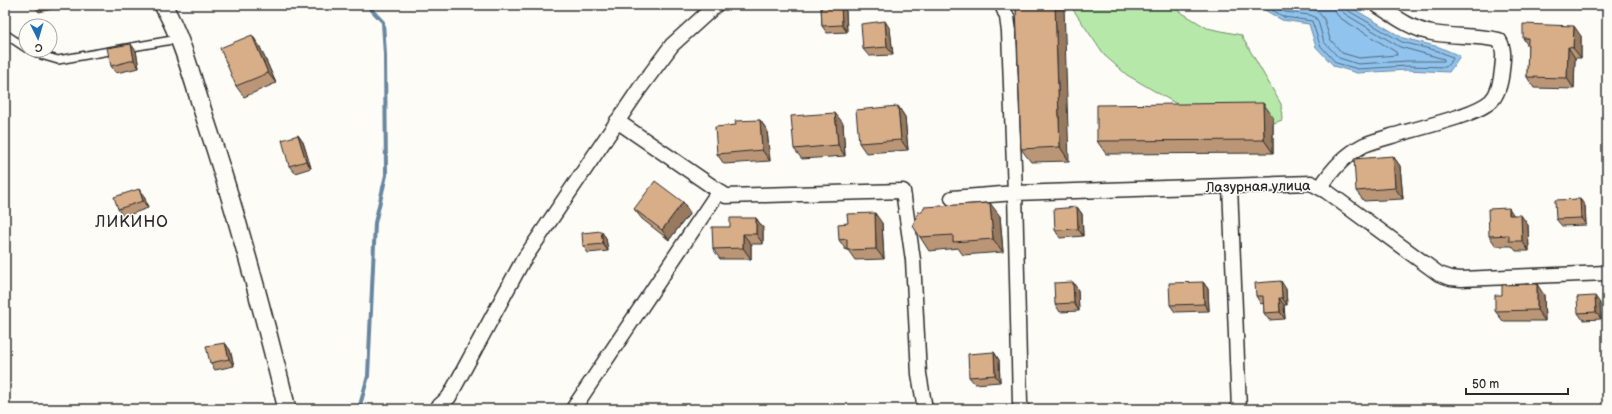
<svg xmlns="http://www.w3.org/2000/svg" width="1612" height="414" font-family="'Balsamiq Sans',sans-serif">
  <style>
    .green { fill: #b6e8a9; stroke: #708a6a }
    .water { fill: #90c3ed; stroke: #68869f }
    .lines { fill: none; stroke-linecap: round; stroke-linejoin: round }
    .shore { stroke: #536879; stroke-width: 1 }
    .stream { stroke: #68869f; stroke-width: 4 }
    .service-casing { stroke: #2b2b2b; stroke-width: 10 }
    .minor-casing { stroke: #2b2b2b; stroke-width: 17 }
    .tertiary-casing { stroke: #2b2b2b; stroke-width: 20 }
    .service { stroke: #fdfcf7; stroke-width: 7 }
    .minor { stroke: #fdfcf7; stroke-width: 14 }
    .tertiary { stroke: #fdfcf7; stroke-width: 17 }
    .wall { fill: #ba9676; stroke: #2b2b2b }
    .shaded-wall { fill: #977a60; stroke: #2b2b2b }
    .building { fill: #d8ae89; stroke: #2b2b2b }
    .labels { text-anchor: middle; stroke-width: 3; stroke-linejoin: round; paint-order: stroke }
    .street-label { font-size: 14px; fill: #2b2b2b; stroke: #fdfcf7 }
    .quarter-label { font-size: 16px; letter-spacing: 1px; fill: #2b2b2b; stroke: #fdfcf7 }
  </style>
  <rect width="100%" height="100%" fill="#fdfcf7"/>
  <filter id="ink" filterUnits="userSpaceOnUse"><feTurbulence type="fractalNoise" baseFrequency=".025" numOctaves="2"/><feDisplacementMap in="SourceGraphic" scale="8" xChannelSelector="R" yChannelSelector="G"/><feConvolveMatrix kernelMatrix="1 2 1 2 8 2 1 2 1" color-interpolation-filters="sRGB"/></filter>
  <g filter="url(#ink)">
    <path class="green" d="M1070,5H1169L1207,28L1241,35L1281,104L1282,120L1271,124L1187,110L1127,75L1104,55Z"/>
    <path class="water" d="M1256,5H1347L1403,38L1439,47L1460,56L1449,72L1407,70L1357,73L1334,66L1316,47L1309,24L1282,20Z"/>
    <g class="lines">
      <path class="shore" d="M1264,5L1284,17L1312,21L1320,45L1336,63L1358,69L1407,66L1446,67L1453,59L1452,57L1438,51L1402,42L1347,10L1345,5
        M1274,5L1285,12L1310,15L1315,17L1318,21L1324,42L1339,58L1358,64L1407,61H1444V59L1400,47L1345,14L1341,10L1340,5
        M1286,5L1313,9L1319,13L1324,19L1330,39L1342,53L1359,58L1397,55L1396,52L1340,18L1335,12L1334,5"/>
      <path class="stream" d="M359,409L368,376L375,223L386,175L385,55L383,22L367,5"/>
      <defs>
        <path id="service" d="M5,34L26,48
          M31,50L41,55L58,60L178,39"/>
        <path id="minor" d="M1002,5L1007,17L1009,32L1015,193L1020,403L1022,409
          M617,121L726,196L903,191L913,260L919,374L925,409
          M1230,186L1239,409
          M1321,187C1332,169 1345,155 1364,145C1376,140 1389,137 1402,133C1421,128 1439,123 1458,117C1469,113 1482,109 1491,101C1499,93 1501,81 1502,70C1503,60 1505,49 1499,40C1477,35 1454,37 1432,33C1411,29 1394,16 1377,5
          M952,198L1015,193L1311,183L1326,191L1439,274L1451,278L1461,279L1607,273
          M436,409L449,397L522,262L640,88L672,45L716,5
          M573,409L719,191"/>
        <path id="tertiary" d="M163,5C183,40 193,81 205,118C237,214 263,311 287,409"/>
      </defs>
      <use href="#service" class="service-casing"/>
      <use href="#minor" class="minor-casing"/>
      <use href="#tertiary" class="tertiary-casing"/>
      <use href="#service" class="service"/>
      <use href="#minor" class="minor"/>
      <use href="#tertiary" class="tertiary"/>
    </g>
    <path class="wall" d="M34,5H69L39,12Z
      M821,5H842L846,11L847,32L827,33L822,26Z
      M1016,5L1069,161L1031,162L1021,149Z
      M890,29L893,55L869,56L863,49Z
      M1581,36V58H1575L1574,89L1534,88L1527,77L1528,46L1523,38Z
      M259,45L276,83L244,97L236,86Z
      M136,51L139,68L116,73L111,66Z
      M898,106L905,117L908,150L866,153L859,143Z
      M1273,117V153L1106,154L1097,141Z
      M760,120L767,130L770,161L724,164L717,154L736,125Z
      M843,123L845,156L802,159L794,149Z
      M303,142L311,168L295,173L289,166Z
      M1393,156L1400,166L1403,199L1364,201L1356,191Z
      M144,196L148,208L123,217L118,209Z
      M1580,199L1585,206L1586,225L1562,226L1556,219Z
      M683,202L690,213L669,240L642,219L634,209Z
      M1077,207L1082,214L1083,236L1060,238L1055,230Z
      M1514,215L1528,225L1529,251H1516L1512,246H1496L1489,236Z
      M1000,216L1003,252L963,255L958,248L929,251L920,237Z
      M756,218L763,228V244H751V259H720L713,249L730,227Z
      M882,223L884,259L855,260L848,250H846L839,240Z
      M5,231L8,237L5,238Z
      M601,231L606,238L608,251L588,253L583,246Z
      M1203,282L1208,289L1209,311L1175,312L1170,305Z
      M1286,289L1287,305H1284L1285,319L1269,320L1264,313V303L1261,304L1256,296Z
      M1078,290L1079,311L1060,312L1055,304Z
      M1544,295L1545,321H1503L1495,311Z
      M1600,303L1601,319L1583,320L1578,313Z
      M225,343L230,350L234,366L215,370L210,363Z
      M994,352L999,360L1000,382L975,384L969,377Z"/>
    <path class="shaded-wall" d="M841,5H842L846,11L847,32L842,25Z
      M1055,5H1064L1069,161L1060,147Z
      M885,21L890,29L893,55L887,47Z
      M1574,26L1581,36V58L1573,48Z
      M252,35L259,45L276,83L268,73Z
      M131,44L136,51L139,68L134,60Z
      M1568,47L1575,58L1574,89L1567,78Z
      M1263,103L1273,117V153L1264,140Z
      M898,106L905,117L908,150L901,140Z
      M835,113L843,123L845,156L838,145Z
      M760,120L767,130L770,161L762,150Z
      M298,135L303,142L311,168L306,161Z
      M1393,156L1400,166L1403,199L1395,188Z
      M139,189L144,196L148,208L143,201Z
      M1580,199L1585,206L1586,225L1581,218Z
      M683,202L690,213L669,240L662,230Z
      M990,203L1000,216L1003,252L993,239Z
      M1077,207L1082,214L1083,236L1078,229Z
      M1509,208L1516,219L1509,215Z
      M875,213L882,223L884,259L876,249Z
      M1521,215L1528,225L1529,251L1522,241Z
      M756,218L763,228V244L756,234Z
      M601,231L606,238L608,251L603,244Z
      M743,234L751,244V259L743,248Z
      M1281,281L1286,289L1287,305L1282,298Z
      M1073,282L1078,290L1079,311L1074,303Z
      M1203,282L1208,289L1209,311L1204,304Z
      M1537,284L1544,295L1545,321L1537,310Z
      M1595,296L1600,303L1601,319L1596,312Z
      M1279,298L1284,305L1285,319L1280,312Z
      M225,343L230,350L234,366L229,359Z
      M994,352L999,360L1000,382L995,375Z"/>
    <path class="building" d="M821,5H841L842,25L822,26Z
      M1016,5H1055L1060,147L1021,149Z
      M885,21L887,47L863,49L861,24Z
      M1523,24L1574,26L1573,48L1568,47L1567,78L1527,77L1528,38H1523Z
      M252,35L268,73L236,86L220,48Z
      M131,44L134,60L111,66L107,48Z
      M1263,103L1264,140L1097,141V105Z
      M898,106L901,140L859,143L856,110Z
      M835,113L838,145L794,149L791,116Z
      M760,120L762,150L717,154L715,127L736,125L735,121Z
      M298,135L306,161L289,166L282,140Z
      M1393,156L1395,188L1356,191L1354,159Z
      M655,181L683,202L662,230L634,209Z
      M139,189L143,201L118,209L114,197Z
      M1580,199L1581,218L1556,219L1555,200Z
      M990,203L993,239L953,242V235L920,237L913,226L918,212H922L924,207Z
      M1077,207L1078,229L1055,230L1054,209Z
      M1509,208V215H1521L1522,241H1509V235L1489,236L1488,209Z
      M875,213L876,249L847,250V239L839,240L838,224L848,223L847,214Z
      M730,218H756V234H743V248L713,249L712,227H730Z
      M601,231L603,244L583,246L582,233Z
      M1281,281L1282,298H1279L1280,312L1264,313L1263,296H1256L1255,283Z
      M1073,282L1074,303L1055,304L1054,283Z
      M1203,282L1204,304L1170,305L1169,283Z
      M1537,284V310L1495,311V295H1502V285Z
      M1595,296L1596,312L1578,313L1577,297Z
      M225,343L229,359L210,363L206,346Z
      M994,352L995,375L969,377L968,354Z"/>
  </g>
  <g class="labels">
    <g class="street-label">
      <text transform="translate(1258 186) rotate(-1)" y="5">Лазурная улица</text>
    </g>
    <g class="quarter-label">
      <text x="132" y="227">ЛИКИНО</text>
    </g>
  </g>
  <rect width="1612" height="414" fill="none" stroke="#fdfcf7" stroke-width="20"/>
  <rect x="10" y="10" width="1592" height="394" fill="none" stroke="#2b2b2b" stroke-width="1.5" filter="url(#ink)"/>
  <g transform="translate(38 38) rotate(175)"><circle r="19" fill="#fdfcf7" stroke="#a9a8a5"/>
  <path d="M0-3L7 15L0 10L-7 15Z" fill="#1f6fb2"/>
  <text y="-6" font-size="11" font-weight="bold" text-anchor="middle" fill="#2b2b2b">С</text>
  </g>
  <path d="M1466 388v6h102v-6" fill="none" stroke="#2b2b2b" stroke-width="2"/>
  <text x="1472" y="388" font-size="12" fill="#2b2b2b" stroke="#fdfcf7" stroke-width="3" paint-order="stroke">50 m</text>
</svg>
